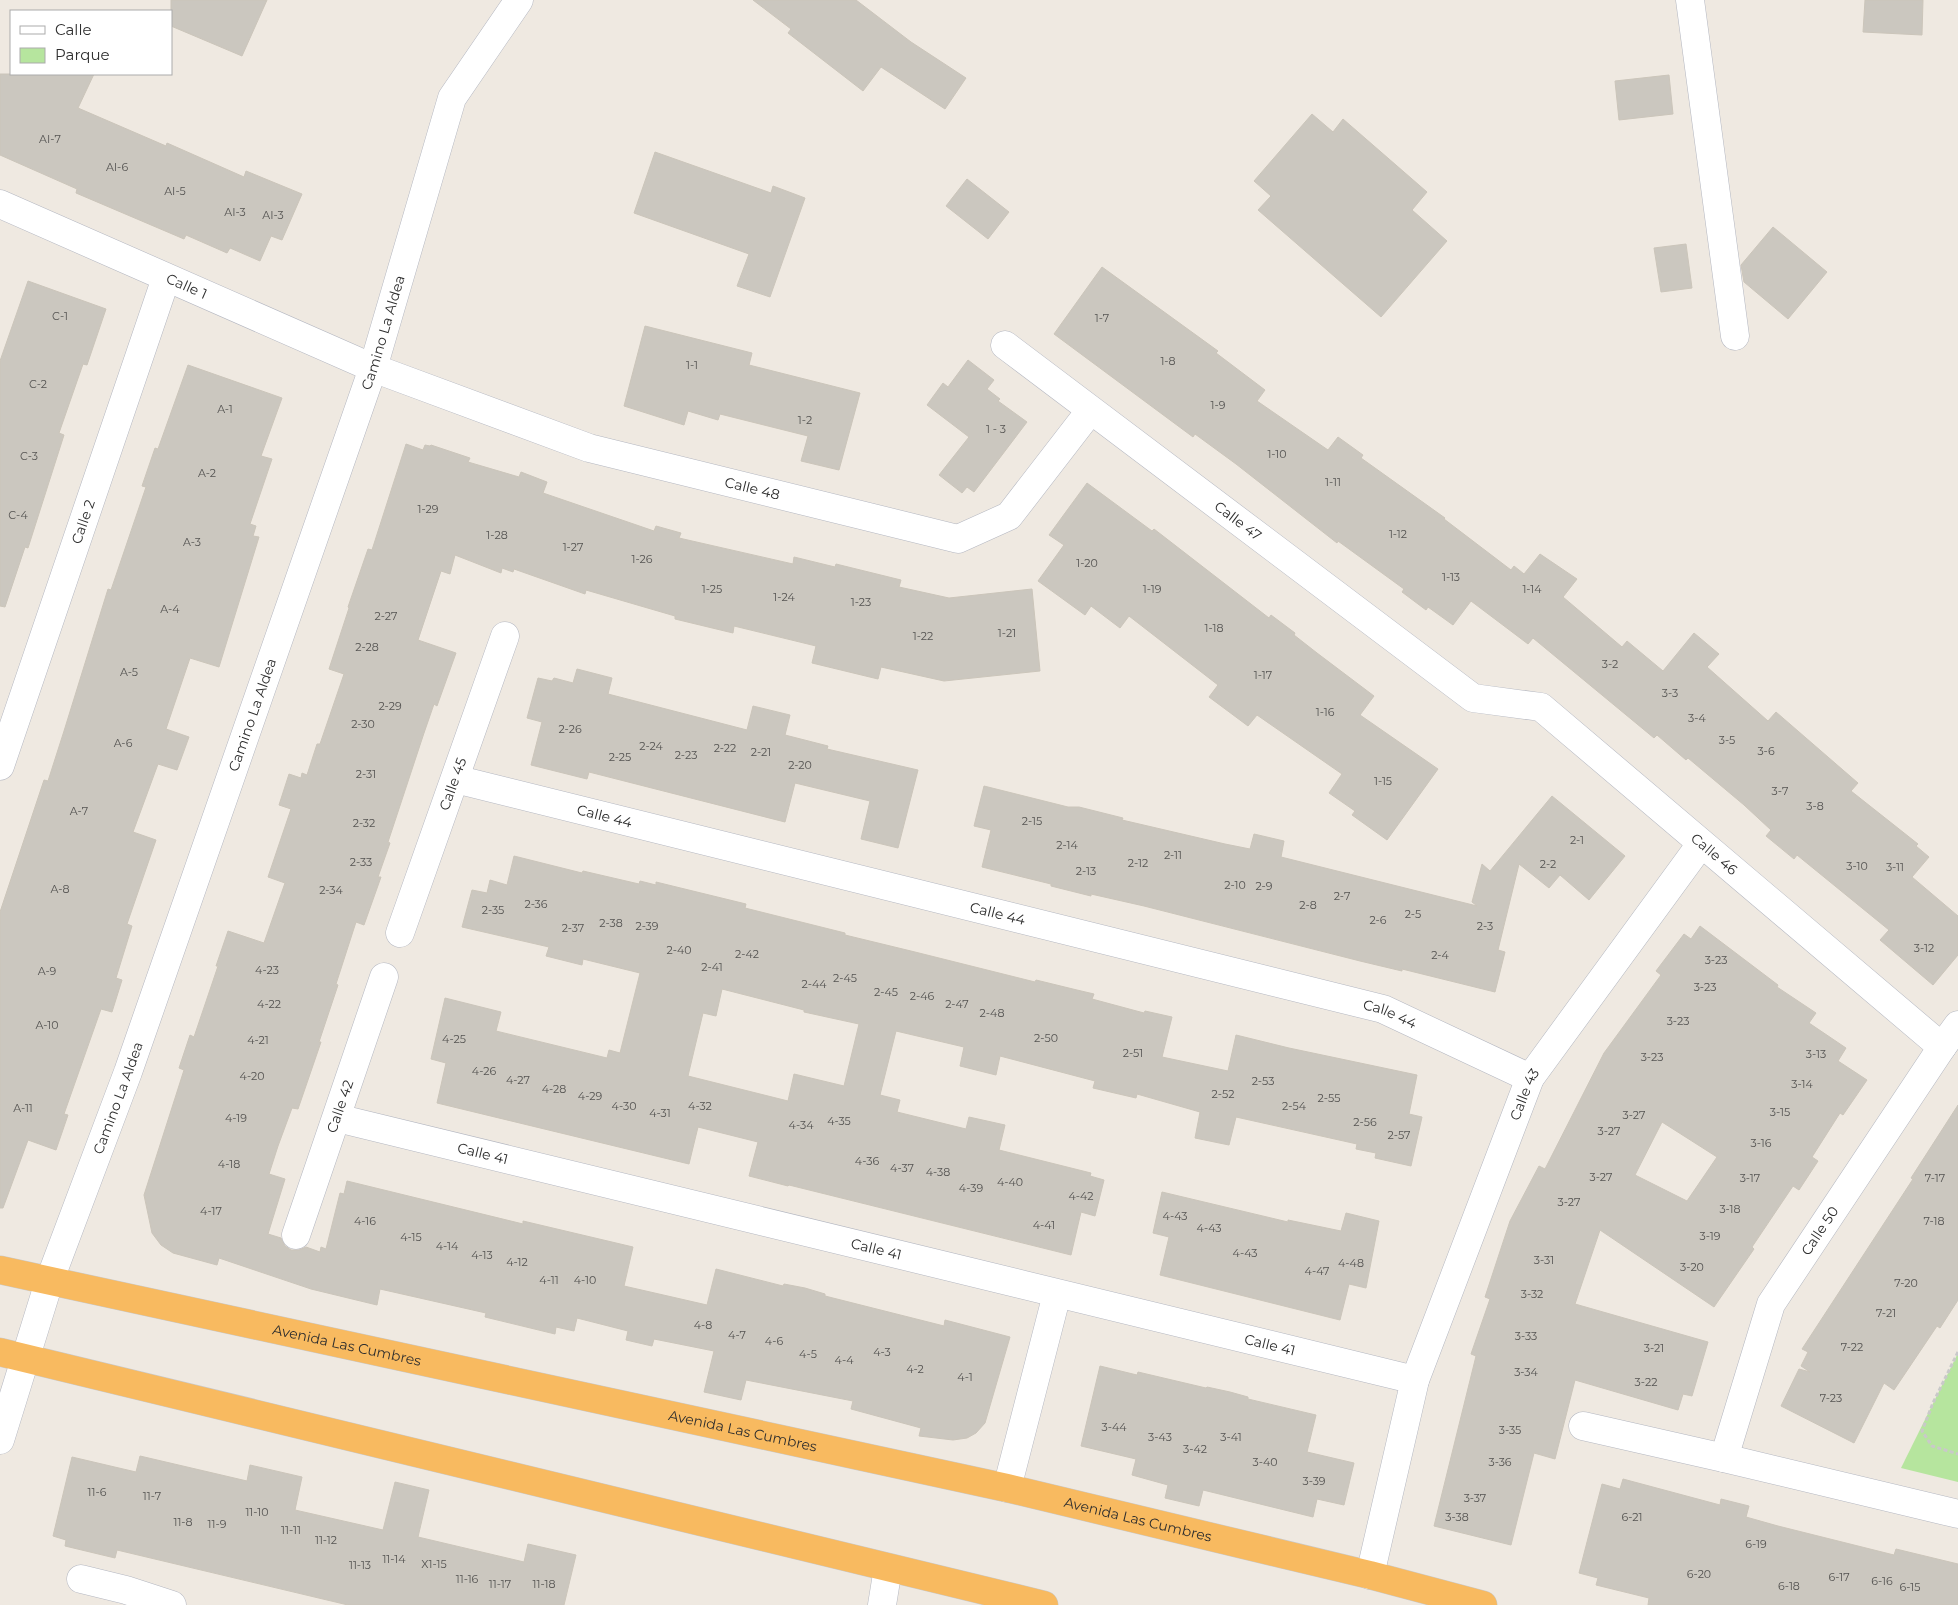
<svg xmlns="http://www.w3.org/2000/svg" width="1958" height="1605" font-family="Montserrat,sans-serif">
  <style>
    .green { fill: #b6e59e }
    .building { fill: #cbc7bf; stroke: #cbc5ba; fill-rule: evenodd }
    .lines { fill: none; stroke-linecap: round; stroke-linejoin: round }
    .minor-casing { stroke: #b4b7c1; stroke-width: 29 }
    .tertiary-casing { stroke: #b4b7c1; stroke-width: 29 }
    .trunk-casing { stroke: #c9c9c9; stroke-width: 29 }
    .path { stroke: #c9c9c9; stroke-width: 3; stroke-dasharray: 4 2.5; stroke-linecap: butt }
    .minor { stroke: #fff; stroke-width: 28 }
    .tertiary { stroke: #fff; stroke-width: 28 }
    .trunk { stroke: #f8ba60; stroke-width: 28 }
    .labels { text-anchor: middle; stroke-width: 4; stroke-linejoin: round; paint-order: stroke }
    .number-label { font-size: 11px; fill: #555452 }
    .street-label { font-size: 14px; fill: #2e2e2e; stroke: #fff }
  </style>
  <rect width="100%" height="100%" fill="#efe9e1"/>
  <path class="green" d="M1958,1353V1482L1901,1468Z"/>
  <path class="building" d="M171,0H267L242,56L171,26Z
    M753,0H856L911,42L966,78L945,109L881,67L863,91L788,33L791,29Z
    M1865,0H1923L1922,35L1863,32Z
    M0,74H94L78,108L166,146L167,143L244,177L246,171L302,194L282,240L271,236L260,261L230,248L227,253L186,235L184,239L76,193L77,189L0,155Z
    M1669,75L1673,114L1619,120L1615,81Z
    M1312,114L1333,132L1343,119L1427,192L1412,210L1447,241L1381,317L1258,210L1271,196L1254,181Z
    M655,152L771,193L773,186L805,198L770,297L737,286L749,254L634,213Z
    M967,179L1009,212L988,239L946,206Z
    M1773,227L1827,272L1788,319L1744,282L1741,265Z
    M1686,244L1692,288L1661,292L1654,248Z
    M1102,267L1218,351L1216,353L1265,390L1257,401L1328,450L1338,437L1363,455L1361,458L1445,518L1444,519L1511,570L1514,566L1524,574L1540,554L1577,579L1563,597L1622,647L1627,641L1663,671L1694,633L1719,654L1707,667L1768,721L1776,712L1858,783L1851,791L1918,844L1916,846L1929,857L1912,877L1958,916V955L1933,985L1880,940L1889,930L1797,855L1794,859L1766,836L1771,830L1744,805L1688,758L1686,760L1657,735L1654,738L1533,638L1528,644L1471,601L1453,625L1428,607L1426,610L1402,592L1404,589L1338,541L1337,543L1236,464L1195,434L1193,437L1054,334Z
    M28,281L106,309L87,365L83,364L59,433L64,435L28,548L25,547L5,607L0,606V361Z
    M645,326L752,353L749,365L860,393L839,470L801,461L808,436L720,414L718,420L688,411L684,425L624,406Z
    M968,360L994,380L987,389L1000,399L998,401L1027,422L974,492L967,487L962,493L939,475L969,437L927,405L943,383L948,387Z
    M188,365L282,398L261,456L272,459L250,524L256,526L253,536L259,537L219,667L190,658L166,729L189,737L177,770L158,764L133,832L156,840L127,924L132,926L116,978L122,980L112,1012L101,1009L64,1114L68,1115L56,1150L28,1140L3,1208H0V912L44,780L48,781L64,731L108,589L111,590L146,487L142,486L155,448L158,449Z
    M406,444L423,450L425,445L430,446L431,445L470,458L468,462L519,477L521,472L547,482L543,493L654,531L656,526L681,533L679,538L793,564L794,557L835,567L836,564L901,580L899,587L949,598L1032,589L1040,671L944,681L881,667L878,679L812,663L816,646L734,626L733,633L675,619V616L586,590L585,594L514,569L513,572L502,568L501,573L455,555L450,574L441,571L418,640L456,653L437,706L434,704L424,733L388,842L390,843L378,877H381L364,925L356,922L336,984L338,985L319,1042H321L298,1109L292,1108L278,1146L269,1174L285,1179L268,1234L281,1238L285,1246L291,1250H299L306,1247L320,1252L321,1247L326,1249L340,1193L344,1194L347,1181L523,1224V1221L633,1247L624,1286L707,1305L716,1269L783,1286L784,1284L805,1288L825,1294V1296L944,1326L945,1320L1010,1337L985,1423L976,1433L967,1438L953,1440L919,1436L921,1428L851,1409L853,1401L746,1380L741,1400L704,1392L714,1351L654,1339L652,1346L626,1340L628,1331L577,1318L574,1331L556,1327L555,1334L485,1317L486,1313L380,1289L377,1305L311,1289L219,1258L217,1265L173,1253L161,1245L152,1233L144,1195L184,1070L179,1068L190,1035L194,1037L218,966H216L228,931L264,943L285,883L268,877L291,809L279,805L289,774L301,778L302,773L307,775L317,744H320L344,674L329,669L349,608L348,607L368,549L372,550Z
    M1087,483L1152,531L1154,529L1269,618L1271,615L1295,633L1294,635L1317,653L1374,696L1360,715L1438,769L1387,840L1352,815L1355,811L1329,793L1342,774L1257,715L1248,726L1209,697L1218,685L1129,616L1120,628L1091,606L1085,615L1038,581L1064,545L1049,535Z
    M577,669L612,678L608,694L747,730L753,706L790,715L785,735L828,746L827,749L918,770L898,848L861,839L870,801L795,783L785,822L589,772L587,779L531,765L542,722L527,718L538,678L552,681L554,678L573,683Z
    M984,786L1068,807H1079L1123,818L1122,820L1225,844L1250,849L1254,834L1284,841L1281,857L1477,906L1472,902L1482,864L1490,871L1552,796L1625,856L1589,900L1560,875L1549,888L1519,864L1498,950L1505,952L1495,992L1402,969V971L1360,961L1144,906L1091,894V896L1051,886V884L982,867L991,830L974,826Z
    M514,856L582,873L583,871L639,884L640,881L656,885V882L746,904L745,908L845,933V935L915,952L1035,982L1036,980L1077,990L1094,994L1092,999L1144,1013L1145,1011L1172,1017L1162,1057L1228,1071L1236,1035L1289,1048L1417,1075L1409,1114L1422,1117L1411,1166L1375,1158L1376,1153L1356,1149L1357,1144L1236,1117L1229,1145L1195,1138L1200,1112L1137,1094L1136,1098L1093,1088L1095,1081L1000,1056L996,1075L960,1066L964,1047L896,1031L880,1095L900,1100L897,1112L966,1129L969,1117L1005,1125L999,1150L1091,1173L1090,1176L1104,1180L1095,1216L1081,1212L1071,1255L789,1185L788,1186L749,1176L758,1142L698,1127L689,1164L437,1103L446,1063L431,1059L445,998L501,1012L496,1031L607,1058L609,1050L620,1053L640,973L583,959L582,965L546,956L549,947L462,927L472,890L487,893L490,880L507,885ZM722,989L804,1010V1012L859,1024L844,1086L794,1074L788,1101L688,1076L703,1013L716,1016Z
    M1700,926L1778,985L1777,987L1816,1013L1809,1023L1846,1048L1838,1061L1867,1080L1843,1115L1840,1113L1812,1157L1818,1161L1799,1190L1793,1186L1752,1247L1754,1249L1714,1307L1600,1230L1575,1304L1708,1342L1692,1396L1683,1394L1678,1410L1575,1380L1555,1459L1534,1453L1511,1545L1434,1526L1476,1356L1471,1354L1490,1299L1485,1297L1510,1221L1539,1166L1545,1169L1604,1053L1661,975L1656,971L1684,934L1691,939ZM1662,1122L1717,1157L1687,1201L1635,1175Z
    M1958,1105V1300L1940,1328L1937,1326L1894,1390L1884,1383L1854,1443L1781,1406L1799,1369L1810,1372L1801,1366L1808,1352L1802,1349L1913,1179L1911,1178Z
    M1162,1192L1288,1222V1220L1341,1231L1346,1213L1379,1221L1366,1288L1349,1284L1340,1320L1160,1275L1169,1237L1153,1233Z
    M1100,1366L1137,1375L1138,1372L1206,1388L1207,1387L1230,1392L1248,1397V1399L1316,1415L1307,1452L1354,1463L1344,1505L1317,1499L1313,1517L1203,1490L1199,1506L1165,1498L1168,1485L1132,1475L1136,1459L1081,1446Z
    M140,1456L247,1481L250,1465L302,1477L295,1510L383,1530L395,1482L429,1490L418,1537L524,1562L528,1544L576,1555L564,1605H348L117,1550L115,1558L65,1546L66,1540L53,1536L72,1457L136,1472Z
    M1623,1479L1720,1505L1721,1499L1749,1506L1746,1517L1778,1526L1894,1555L1896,1549L1958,1564V1605H1648L1649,1598L1596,1585L1598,1578L1579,1573L1602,1484L1620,1489Z"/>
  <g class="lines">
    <defs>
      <g id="minor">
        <path d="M1690,0L1735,336"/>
        <path id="s1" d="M0,204L373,368L589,448L958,539L1009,516L1090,411"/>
        <path id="s2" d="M1005,345L1473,698L1541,707L1942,1047"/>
        <path id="s3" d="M0,766L166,278"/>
        <path id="s4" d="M455,779L1383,1009L1530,1078"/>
        <path id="s5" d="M400,933L505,636"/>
        <path id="s6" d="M337,1118L1415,1380"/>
        <path id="s7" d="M296,1235L384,977"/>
        <path d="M1583,1426L1724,1458L1958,1514"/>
        <path id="s8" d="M1724,1458L1771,1304L1942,1047L1958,1025"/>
        <path d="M1007,1488L1057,1294"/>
        <path id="s9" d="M1370,1575L1415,1380L1530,1078L1701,844"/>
        <path d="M81,1579L126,1590L172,1605"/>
        <path d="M882,1605L888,1568"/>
      </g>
      <g id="tertiary">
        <path id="s10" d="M0,1440L49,1282L128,1072L373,368L452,98L519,0"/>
      </g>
      <g id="trunk">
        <path id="s11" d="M0,1270L1007,1488L1370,1575L1483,1605"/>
        <path d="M0,1352L1044,1605"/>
      </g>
    </defs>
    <use href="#minor" class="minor-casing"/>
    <use href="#tertiary" class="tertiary-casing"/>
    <use href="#trunk" class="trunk-casing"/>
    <path class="path" d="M1958,1352L1933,1403L1922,1431L1932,1446L1958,1454"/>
    <use href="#minor" class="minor"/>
    <use href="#tertiary" class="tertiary"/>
    <use href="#trunk" class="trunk"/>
  </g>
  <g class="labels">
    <g class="number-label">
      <text x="50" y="143">AI-7</text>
      <text x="117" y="171">AI-6</text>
      <text x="175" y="195">AI-5</text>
      <text x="235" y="216">AI-3</text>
      <text x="273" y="219">AI-3</text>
      <text x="60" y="320">C-1</text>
      <text x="1102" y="322">1-7</text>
      <text x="1168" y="365">1-8</text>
      <text x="692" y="369">1-1</text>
      <text x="38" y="388">C-2</text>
      <text x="1218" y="409">1-9</text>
      <text x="225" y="413">A-1</text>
      <text x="805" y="424">1-2</text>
      <text x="996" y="433">1 - 3</text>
      <text x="1277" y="458">1-10</text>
      <text x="29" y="460">C-3</text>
      <text x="207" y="477">A-2</text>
      <text x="1333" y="486">1-11</text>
      <text x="428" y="513">1-29</text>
      <text x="18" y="519">C-4</text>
      <text x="1398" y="538">1-12</text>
      <text x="497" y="539">1-28</text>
      <text x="192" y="546">A-3</text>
      <text x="573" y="551">1-27</text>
      <text x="642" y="563">1-26</text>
      <text x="1087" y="567">1-20</text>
      <text x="1451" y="581">1-13</text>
      <text x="712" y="593">1-25</text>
      <text x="1152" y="593">1-19</text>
      <text x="1532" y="593">1-14</text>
      <text x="784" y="601">1-24</text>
      <text x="861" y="606">1-23</text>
      <text x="170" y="613">A-4</text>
      <text x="386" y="620">2-27</text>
      <text x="1214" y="632">1-18</text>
      <text x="1007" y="637">1-21</text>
      <text x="923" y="640">1-22</text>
      <text x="367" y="651">2-28</text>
      <text x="1610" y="668">3-2</text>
      <text x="129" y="676">A-5</text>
      <text x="1263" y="679">1-17</text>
      <text x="1670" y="697">3-3</text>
      <text x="390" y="710">2-29</text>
      <text x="1325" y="716">1-16</text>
      <text x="1697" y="722">3-4</text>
      <text x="363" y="728">2-30</text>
      <text x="570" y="733">2-26</text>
      <text x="1727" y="744">3-5</text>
      <text x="123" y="747">A-6</text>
      <text x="651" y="750">2-24</text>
      <text x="725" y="752">2-22</text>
      <text x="1766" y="755">3-6</text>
      <text x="761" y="756">2-21</text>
      <text x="686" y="759">2-23</text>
      <text x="620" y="761">2-25</text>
      <text x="800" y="769">2-20</text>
      <text x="366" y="778">2-31</text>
      <text x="1383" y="785">1-15</text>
      <text x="1780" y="795">3-7</text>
      <text x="1815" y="810">3-8</text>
      <text x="79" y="815">A-7</text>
      <text x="1032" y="825">2-15</text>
      <text x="364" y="827">2-32</text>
      <text x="1577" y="844">2-1</text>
      <text x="1067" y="849">2-14</text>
      <text x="1173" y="859">2-11</text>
      <text x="361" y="866">2-33</text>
      <text x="1138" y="867">2-12</text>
      <text x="1548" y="868">2-2</text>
      <text x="1857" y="870">3-10</text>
      <text x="1895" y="871">3-11</text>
      <text x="1086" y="875">2-13</text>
      <text x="1235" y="889">2-10</text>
      <text x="1264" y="890">2-9</text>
      <text x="60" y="893">A-8</text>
      <text x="331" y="894">2-34</text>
      <text x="1342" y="900">2-7</text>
      <text x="536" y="908">2-36</text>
      <text x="1308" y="909">2-8</text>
      <text x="493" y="914">2-35</text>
      <text x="1413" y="918">2-5</text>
      <text x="1378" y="924">2-6</text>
      <text x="611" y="927">2-38</text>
      <text x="647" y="930">2-39</text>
      <text x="1485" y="930">2-3</text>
      <text x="573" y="932">2-37</text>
      <text x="1924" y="952">3-12</text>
      <text x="679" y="954">2-40</text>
      <text x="747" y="958">2-42</text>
      <text x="1440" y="959">2-4</text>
      <text x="1716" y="964">3-23</text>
      <text x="712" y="971">2-41</text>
      <text x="267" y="974">4-23</text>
      <text x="47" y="975">A-9</text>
      <text x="845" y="982">2-45</text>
      <text x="814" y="988">2-44</text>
      <text x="1705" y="991">3-23</text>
      <text x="886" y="996">2-45</text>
      <text x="922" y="1000">2-46</text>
      <text x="269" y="1008">4-22</text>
      <text x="957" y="1008">2-47</text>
      <text x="992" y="1017">2-48</text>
      <text x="1678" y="1025">3-23</text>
      <text x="47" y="1029">A-10</text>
      <text x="1046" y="1042">2-50</text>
      <text x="454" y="1043">4-25</text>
      <text x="258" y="1044">4-21</text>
      <text x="1133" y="1057">2-51</text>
      <text x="1816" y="1058">3-13</text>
      <text x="1652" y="1061">3-23</text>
      <text x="484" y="1075">4-26</text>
      <text x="252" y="1080">4-20</text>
      <text x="518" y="1084">4-27</text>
      <text x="1263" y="1085">2-53</text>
      <text x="1802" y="1088">3-14</text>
      <text x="554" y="1093">4-28</text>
      <text x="1223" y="1098">2-52</text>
      <text x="590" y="1100">4-29</text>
      <text x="1329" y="1102">2-55</text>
      <text x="624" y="1110">4-30</text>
      <text x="700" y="1110">4-32</text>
      <text x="1294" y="1110">2-54</text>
      <text x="23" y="1112">A-11</text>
      <text x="1780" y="1116">3-15</text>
      <text x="660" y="1117">4-31</text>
      <text x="1634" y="1119">3-27</text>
      <text x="236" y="1122">4-19</text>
      <text x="839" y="1125">4-35</text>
      <text x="1365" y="1126">2-56</text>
      <text x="801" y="1129">4-34</text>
      <text x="1609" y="1135">3-27</text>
      <text x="1399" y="1139">2-57</text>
      <text x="1761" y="1147">3-16</text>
      <text x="867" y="1165">4-36</text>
      <text x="229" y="1168">4-18</text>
      <text x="902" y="1172">4-37</text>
      <text x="938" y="1176">4-38</text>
      <text x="1601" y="1181">3-27</text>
      <text x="1750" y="1182">3-17</text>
      <text x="1935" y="1182">7-17</text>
      <text x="1010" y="1186">4-40</text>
      <text x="971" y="1192">4-39</text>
      <text x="1081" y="1200">4-42</text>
      <text x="1569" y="1206">3-27</text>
      <text x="1730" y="1213">3-18</text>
      <text x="211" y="1215">4-17</text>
      <text x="1175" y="1220">4-43</text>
      <text x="365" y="1225">4-16</text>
      <text x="1934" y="1225">7-18</text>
      <text x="1044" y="1229">4-41</text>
      <text x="1209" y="1232">4-43</text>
      <text x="1710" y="1240">3-19</text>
      <text x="411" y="1241">4-15</text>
      <text x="447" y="1250">4-14</text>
      <text x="1245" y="1257">4-43</text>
      <text x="482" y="1259">4-13</text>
      <text x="1544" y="1264">3-31</text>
      <text x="517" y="1266">4-12</text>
      <text x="1351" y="1267">4-48</text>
      <text x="1692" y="1271">3-20</text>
      <text x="1317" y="1275">4-47</text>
      <text x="549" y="1284">4-11</text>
      <text x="585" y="1284">4-10</text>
      <text x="1906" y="1287">7-20</text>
      <text x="1532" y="1298">3-32</text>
      <text x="1886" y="1317">7-21</text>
      <text x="703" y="1329">4-8</text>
      <text x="737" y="1339">4-7</text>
      <text x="1526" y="1340">3-33</text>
      <text x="774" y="1345">4-6</text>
      <text x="1852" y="1351">7-22</text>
      <text x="1654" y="1352">3-21</text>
      <text x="882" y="1356">4-3</text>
      <text x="808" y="1358">4-5</text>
      <text x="844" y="1364">4-4</text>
      <text x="915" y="1373">4-2</text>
      <text x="1526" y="1376">3-34</text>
      <text x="965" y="1381">4-1</text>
      <text x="1646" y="1386">3-22</text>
      <text x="1831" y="1402">7-23</text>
      <text x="1114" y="1431">3-44</text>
      <text x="1510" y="1434">3-35</text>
      <text x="1160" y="1441">3-43</text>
      <text x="1231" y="1441">3-41</text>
      <text x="1195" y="1453">3-42</text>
      <text x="1265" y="1466">3-40</text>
      <text x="1500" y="1466">3-36</text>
      <text x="1314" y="1485">3-39</text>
      <text x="97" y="1496">11-6</text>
      <text x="152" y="1500">11-7</text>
      <text x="1475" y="1502">3-37</text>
      <text x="257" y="1516">11-10</text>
      <text x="1457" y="1521">3-38</text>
      <text x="1632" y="1521">6-21</text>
      <text x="183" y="1526">11-8</text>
      <text x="217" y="1528">11-9</text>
      <text x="291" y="1534">11-11</text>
      <text x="326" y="1544">11-12</text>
      <text x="1756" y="1548">6-19</text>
      <text x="394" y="1563">11-14</text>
      <text x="434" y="1568">X1-15</text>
      <text x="360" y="1569">11-13</text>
      <text x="1699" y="1578">6-20</text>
      <text x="1839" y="1581">6-17</text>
      <text x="467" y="1583">11-16</text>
      <text x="1882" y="1585">6-16</text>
      <text x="500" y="1588">11-17</text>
      <text x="544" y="1588">11-18</text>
      <text x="1789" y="1590">6-18</text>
      <text x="1910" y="1591">6-15</text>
    </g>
    <g class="street-label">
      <text dy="5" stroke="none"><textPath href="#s1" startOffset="204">Calle 1</textPath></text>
      <text dy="5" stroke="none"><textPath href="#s10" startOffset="1172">Camino La Aldea</textPath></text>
      <text dy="5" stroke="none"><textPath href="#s1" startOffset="806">Calle 48</textPath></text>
      <text dy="5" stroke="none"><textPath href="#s3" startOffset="258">Calle 2</textPath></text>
      <text dy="5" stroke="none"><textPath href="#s2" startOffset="292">Calle 47</textPath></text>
      <text dy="5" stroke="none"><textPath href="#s10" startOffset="768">Camino La Aldea</textPath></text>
      <text dy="5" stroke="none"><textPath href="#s5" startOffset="158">Calle 45</textPath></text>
      <text dy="5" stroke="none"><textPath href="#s4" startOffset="154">Calle 44</textPath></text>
      <text dy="5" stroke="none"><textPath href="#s2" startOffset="882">Calle 46</textPath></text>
      <text dy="5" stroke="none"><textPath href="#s4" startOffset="559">Calle 44</textPath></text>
      <text dy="5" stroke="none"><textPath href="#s4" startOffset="964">Calle 44</textPath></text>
      <text dy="5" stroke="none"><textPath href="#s9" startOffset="506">Calle 43</textPath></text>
      <text dy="5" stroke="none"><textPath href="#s10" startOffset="362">Camino La Aldea</textPath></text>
      <text dy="5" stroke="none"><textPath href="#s7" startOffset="136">Calle 42</textPath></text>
      <text dy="5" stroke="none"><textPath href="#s6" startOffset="150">Calle 41</textPath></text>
      <text dy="5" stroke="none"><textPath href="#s8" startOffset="249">Calle 50</textPath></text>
      <text dy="5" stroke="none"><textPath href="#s6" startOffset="555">Calle 41</textPath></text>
      <text dy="5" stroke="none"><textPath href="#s6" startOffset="960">Calle 41</textPath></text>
      <text dy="5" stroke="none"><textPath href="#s11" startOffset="355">Avenida Las Cumbres</textPath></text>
      <text dy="5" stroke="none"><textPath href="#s11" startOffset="760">Avenida Las Cumbres</textPath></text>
      <text dy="5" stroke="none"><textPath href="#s11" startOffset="1165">Avenida Las Cumbres</textPath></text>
    </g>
  </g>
  <rect x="10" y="10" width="162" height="65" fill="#ffffff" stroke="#ababab"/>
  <rect x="20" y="26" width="25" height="8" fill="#ffffff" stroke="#ababab"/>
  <text x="55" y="35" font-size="15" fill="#2e2e2e">Calle</text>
  <rect x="20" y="48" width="25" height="15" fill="#b6e59e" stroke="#ababab"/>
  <text x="55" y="60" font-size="15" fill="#2e2e2e">Parque</text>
</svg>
